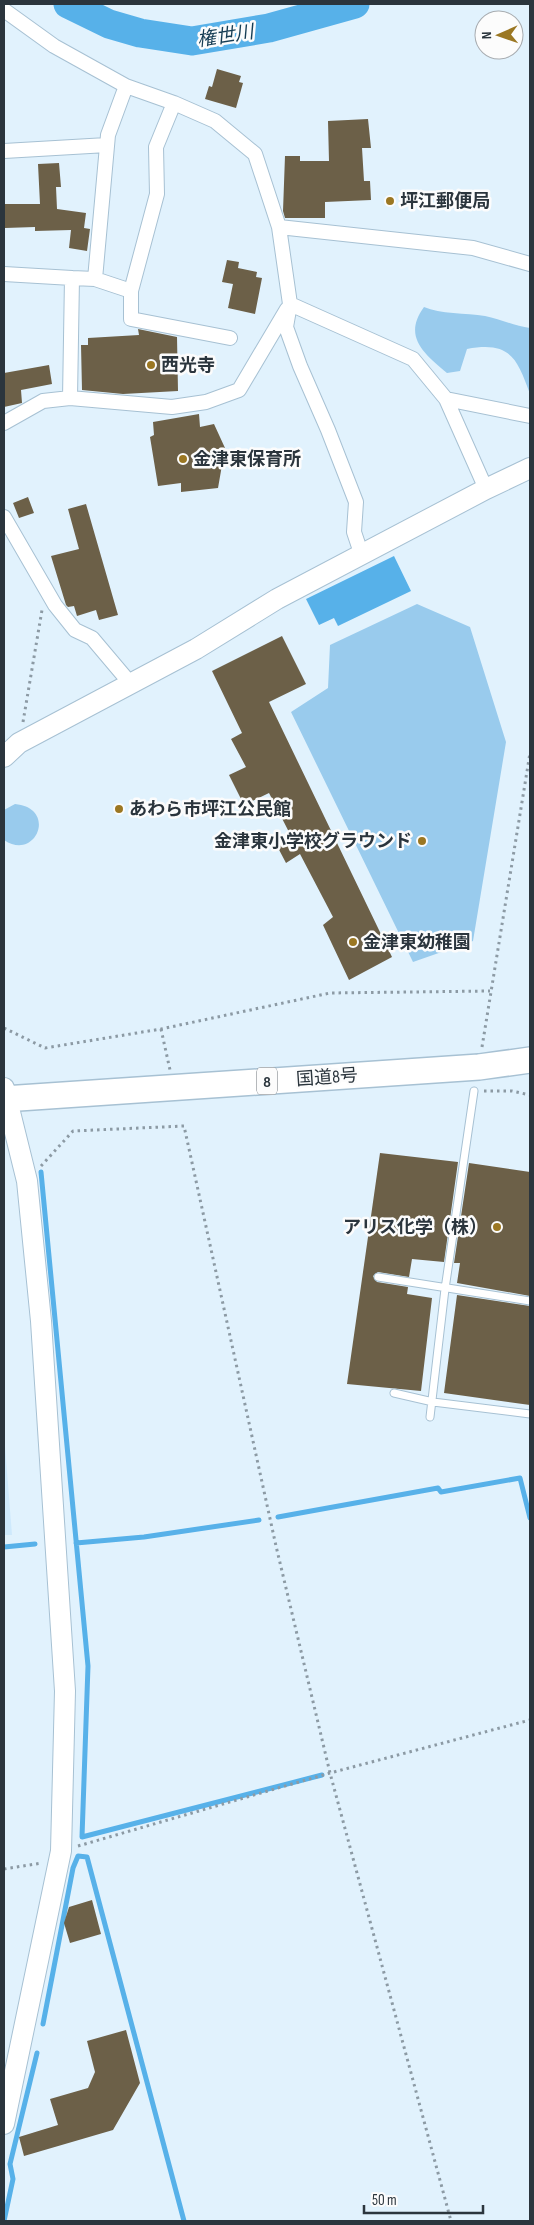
<svg xmlns="http://www.w3.org/2000/svg" width="534" height="2225" font-family="'Sofia Sans Condensed','Noto Sans JP',sans-serif">
  <style>
    .built { fill: #cee9fc }
    .green { fill: #99cbed }
    .water { fill: #57b1e9 }
    .lines { fill: none; stroke-linecap: round; stroke-linejoin: round }
    .stream { stroke: #57b1e9; stroke-width: 5 }
    .river { stroke: #57b1e9; stroke-width: 29 }
    .building { fill: #6c6048 }
    .lane-casing { stroke: #a7c1d3; stroke-width: 9 }
    .street-casing { stroke: #a7c1d3; stroke-width: 16 }
    .secondary-casing { stroke: #a7c1d3; stroke-width: 22 }
    .highway-casing { stroke: #a7c1d3; stroke-width: 28 }
    .path { stroke: #8c9aa4; stroke-width: 3; stroke-dasharray: 2.5 4; stroke-linecap: butt }
    .lane { stroke: #fff; stroke-width: 7 }
    .street { stroke: #fff; stroke-width: 14 }
    .secondary { stroke: #fff; stroke-width: 20 }
    .highway { stroke: #fff; stroke-width: 25 }
    .poi-dot { fill: #9b7722; stroke: #fcfcfc; stroke-width: 2 }
    .labels { text-anchor: middle; stroke-width: 5; stroke-linejoin: round; paint-order: stroke }
    .shield { fill: #fcfcfc; stroke: #6a7176; stroke-width: 1 }
    .shield-label { font-size: 16px; font-weight: bold; fill: #2b353d }
    .poi-label { font-size: 18px; font-weight: bold; fill: #2b353d; stroke: #fcfcfc; text-anchor: start }
    .street-label { font-size: 18px; fill: #2b353d; stroke: #fcfcfc }
    .water-label { font-size: 19px; font-style: italic; fill: #163d54; stroke: #fcfcfc }
  </style>
  <rect width="100%" height="100%" fill="#e1f2fd"/>
  <path class="built" d="M4,1434L12,1535H4Z"/>
  <path class="green" d="M424,307C440,314 466,313 485,316C500,319 515,326 530,328V394C517,359 511,341 467,349L460,371L447,373C425,354 402,337 424,307Z
    M417,604L470,627L506,742L473,941L413,962L291,712L328,688L330,645Z
    M15,804C58,808 36,862 4,840V810Z"/>
  <path class="water" d="M394,556L411,591L338,626L334,618L319,625L306,599Z"/>
  <g class="lines">
    <path class="stream" d="M41,1172L88,1666L82,1837L322,1775
      M278,1517L438,1488L441,1492L520,1478L530,1518
      M76,1543L144,1537L259,1520
      M4,1547L35,1544
      M43,2024L73,1868L78,1856L87,1857L184,2221
      M4,2221L13,2179L10,2164L37,2053"/>
    <path class="river" d="M68,4L109,24L140,33L192,41L269,28L355,4"/>
  </g>
  <path class="building" d="M217,69L241,76L239,82L243,83L236,108L205,99L209,86L212,87Z
    M368,119L371,148H362L364,181H370L371,200L325,202V218H285L283,211L285,156H300V161H329L328,121Z
    M59,163L61,187H56L57,209L86,213L84,228L90,229L87,251L69,248L71,230L35,231V227L5,228L4,204H40L38,164Z
    M227,260L239,262L238,268L257,272L256,277L262,278L255,314L228,308L233,284L222,282Z
    M138,329L177,337L178,391L123,394L82,390L81,345H88V338L139,335Z
    M49,365L52,384L21,390L22,403L4,407V373Z
    M199,414L200,427L214,424L225,448L218,488L181,492V483L158,486L150,437L154,435L153,422Z
    M28,497L34,513L19,518L13,503Z
    M86,504L118,615L99,620L96,610L77,616L74,606L68,607L66,605L51,556L79,549L68,509Z
    M282,636L306,684L269,702L392,957L349,980L323,925L333,917L300,854L286,863L276,844L291,836L269,793L244,805L229,775L246,767L231,739L242,733L212,671Z
    M380,1153L458,1162L444,1262L412,1259L409,1277L378,1272L373,1276L377,1282L408,1287L407,1294L432,1298L421,1391L347,1384Z
    M469,1163L530,1172V1296L457,1283L460,1263H454Z
    M457,1295L530,1306V1405L444,1393Z
    M92,1900L101,1934L70,1943L64,1923L69,1907Z
    M126,2030L140,2083L113,2130L24,2156L19,2137L58,2125L50,2099L88,2088L95,2072L87,2041Z"/>
  <g class="lines">
    <defs>
      <path id="lane" d="M378,1277L530,1301
        M394,1393L433,1402L530,1414
        M430,1417L445,1289L474,1091"/>
      <path id="street" d="M4,10L54,46L126,86L174,103L215,121L255,154L279,227L290,304L286,327L300,366L328,430L356,502L354,532L362,556
        M4,151L107,145
        M279,227L473,248L530,264
        M4,274L72,278
        M95,279L131,291V319L230,338
        M131,291L157,194L156,147L174,103
        M290,304L413,359L446,399L530,416
        M70,398L72,278L95,279L108,135L126,86
        M446,399L486,489
        M4,423L43,401L70,398L172,407L206,402L239,390L287,309
        M4,517L55,605L75,630L92,638L130,683"/>
      <path id="secondary" d="M4,757L19,743L196,649L277,599L486,489L530,468
        M4,1088L27,1181L41,1321L65,1691L61,1851L4,2124"/>
      <path id="highway" d="M4,1099L479,1067L530,1060"/>
    </defs>
    <use href="#lane" class="lane-casing"/>
    <use href="#street" class="street-casing"/>
    <use href="#secondary" class="secondary-casing"/>
    <use href="#highway" class="highway-casing"/>
    <path class="path" d="M23,722L42,610
      M4,1028L45,1048L161,1029L330,993L490,991
      M161,1029L170,1070
      M482,1047L530,753
      M484,1091H512L530,1095
      M41,1166L73,1131L184,1126L276,1546L330,1773L451,2221
      M78,1846L330,1773L530,1720
      M4,1869L42,1863"/>
    <use href="#lane" class="lane"/>
    <use href="#street" class="street"/>
    <use href="#secondary" class="secondary"/>
    <use href="#highway" class="highway"/>
  </g>
  <g class="poi-dot">
    <circle cx="390" cy="201" r="5"/>
    <circle cx="151" cy="365" r="5"/>
    <circle cx="183" cy="459" r="5"/>
    <circle cx="119" cy="809" r="5"/>
    <circle cx="422" cy="841" r="5"/>
    <circle cx="353" cy="942" r="5"/>
    <circle cx="497" cy="1227" r="5"/>
  </g>
  <g class="labels">
    <rect class="shield" x="257" y="1067.5" width="20" height="27" rx="4"/>
    <g class="shield-label">
      <text x="267" y="1087">8</text>
    </g>
    <g class="poi-label">
      <text x="400" y="207">坪江郵便局</text>
      <text x="161" y="371">西光寺</text>
      <text x="193" y="465">金津東保育所</text>
      <text x="129" y="815">あわら市坪江公民館</text>
      <text x="412" y="847" text-anchor="end">金津東小学校グラウンド</text>
      <text x="363" y="948">金津東幼稚園</text>
      <text x="487" y="1233" text-anchor="end">アリス化学（株）</text>
    </g>
    <g class="street-label">
      <text transform="translate(327 1077) rotate(-4)" y="6">国道8号</text>
    </g>
    <g class="water-label">
      <text transform="translate(225 35) rotate(-9)" y="7">権世川</text>
    </g>
  </g>
  <rect width="534" height="2225" fill="none" stroke="#2b353d" stroke-width="10"/>
  <g transform="translate(499 35) rotate(268)"><circle r="24" fill="#fcfcfc" stroke="#a8acb0"/>
  <path d="M0-4L9 19L0 12L-9 19Z" fill="#9b7722"/>
  <text y="-8" font-size="14" font-weight="bold" text-anchor="middle" fill="#2b353d">N</text>
  </g>
  <path d="M364 2205v8h119v-8" fill="none" stroke="#2b353d" stroke-width="2.5"/>
  <text x="372" y="2205" font-size="15" fill="#2b353d" stroke="#fcfcfc" stroke-width="4" paint-order="stroke">50 m</text>
</svg>
